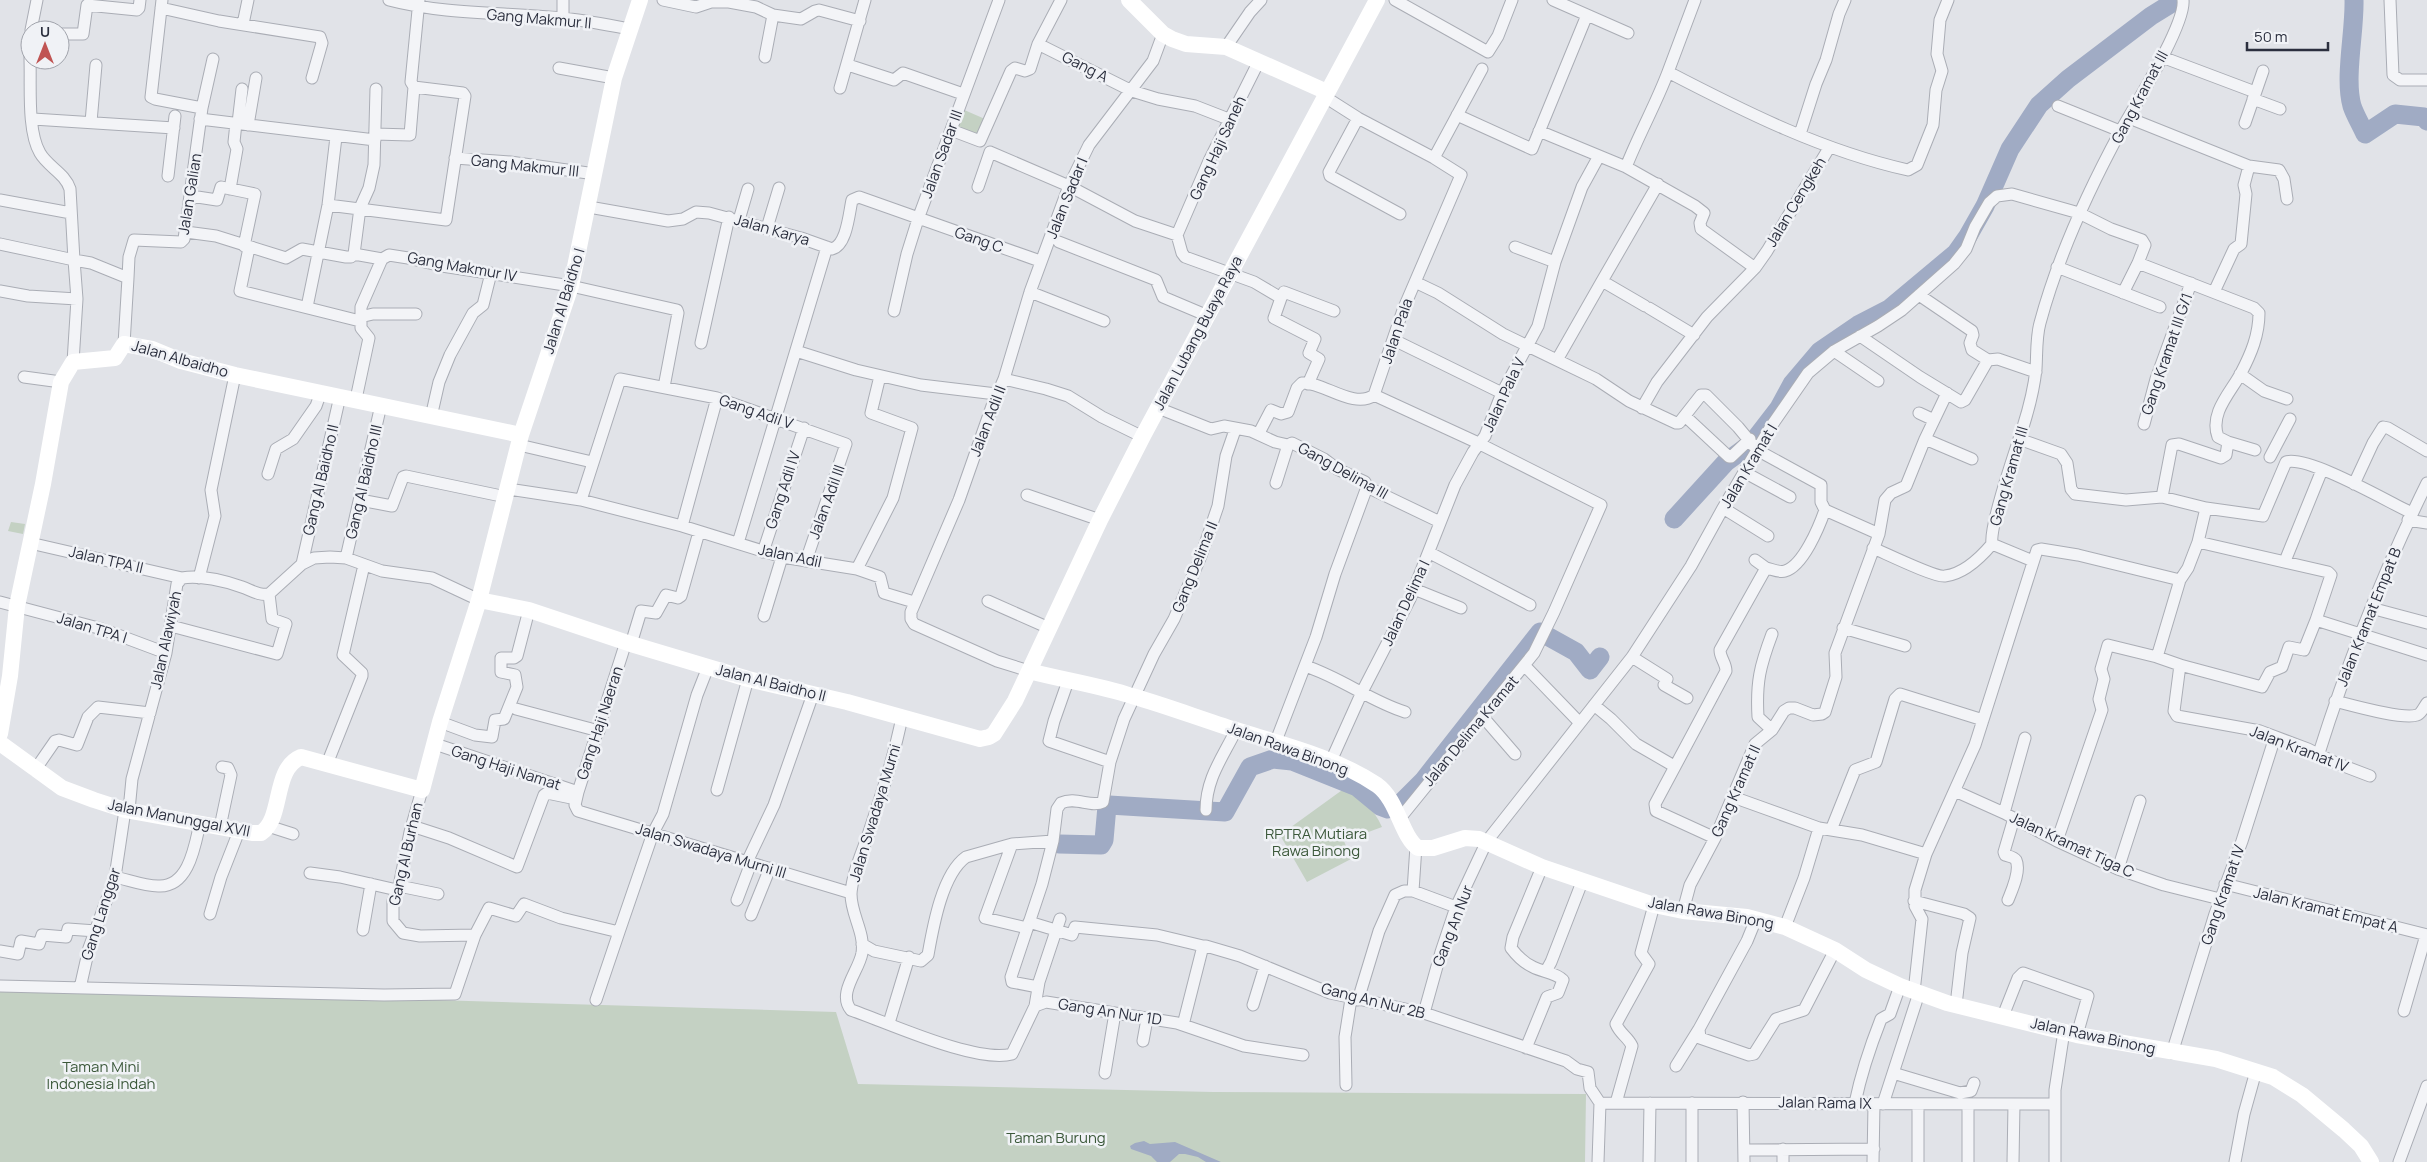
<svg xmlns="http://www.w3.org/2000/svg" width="2427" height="1162" font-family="Manrope,sans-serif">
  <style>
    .green { fill: #c4d1c3 }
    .water { fill: #a0abc4 }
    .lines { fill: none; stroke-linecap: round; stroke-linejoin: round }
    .river { stroke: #a0abc4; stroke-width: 19 }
    .street-casing { stroke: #aaadb5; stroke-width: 13 }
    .street { stroke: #f3f4f7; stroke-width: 11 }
    .secondary { stroke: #fff; stroke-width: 16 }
    .labels { text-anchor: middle; stroke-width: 5; stroke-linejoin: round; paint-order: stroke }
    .street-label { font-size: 15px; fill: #2b2f3e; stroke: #f0f2f6 }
    .park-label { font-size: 15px; fill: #3b583a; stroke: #f0f2f6 }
  </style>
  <rect width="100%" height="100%" fill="#e1e3e8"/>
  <path class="green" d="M962,109L985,119L978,135L955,125Z
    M11,522L25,524L23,534L8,531Z
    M1345,788C1362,798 1374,809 1382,827L1344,841L1351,859L1307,882L1280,835Z
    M0,987L836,1012L858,1084L1213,1092L1586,1094L1585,1162H0Z"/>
  <path class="water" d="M1144,1141L1150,1144L1175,1142L1221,1162H1206L1198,1157L1185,1154H1179L1170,1162H1157L1151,1156L1131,1149L1130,1146L1135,1143Z"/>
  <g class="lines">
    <path class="river" d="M2354,0C2355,31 2344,78 2352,106C2355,115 2361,125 2365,134L2395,114L2424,117L2427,121
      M1674,519L1726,462L1752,443L1779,408L1792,384L1820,351L1858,325L1889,309L1956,253L1968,236L1985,206L2010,149L2039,105L2068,79L2151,16L2177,0
      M1059,844L1101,845L1104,840L1107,806L1109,805L1225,812L1250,767L1273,759L1292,761L1357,787L1380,806L1388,809L1398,806L1423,781L1540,632L1576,652L1590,670L1600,657"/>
    <defs>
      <path id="street" d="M389,0C446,15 504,12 562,18C584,20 608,25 630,29
        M563,0V18
        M663,0L696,7L711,2H729L756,7L773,15L801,19L815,11L819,10L860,21
        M1395,0L1488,52L1498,36L1512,0
        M1553,0L1628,33
        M1695,0L1668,72C1745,112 1823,151 1908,170L1917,165L1933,125L1936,90L1942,71L1937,54L1940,20L1948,0
        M2390,0L2393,75L2400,80H2427
        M161,8L219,21L320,37L322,43L312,78
        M243,24L248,0
        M31,30L37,0
        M60,34H83L87,5L137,10L139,8L140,0
        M30,42V59
        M1038,44L1132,91L1158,99L1195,106L1231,120
        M1226,47L1250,12L1261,0
        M765,57L773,15
        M2162,57L2255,92
        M30,60C31,85 27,131 40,153C48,167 65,173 70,189L74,260L91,263L128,278L124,344
        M848,65L894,80L903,73L963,94
        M559,68L614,78
        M840,88L865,0
        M1325,97L1358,118L1434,158L1461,175L1403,310L1374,395L1474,441L1601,505L1554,612L1534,653L1401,817
        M2253,99L2280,109
        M2058,106L2120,131
        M202,108L213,59
        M1457,115L1532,149L1587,15
        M1358,118L1329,172L1330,176L1400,214
        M2129,118L2249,166L2279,170L2284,179L2287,199
        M33,119L174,128
        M200,119L375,140
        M91,122L96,65
        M238,123L242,89
        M2245,123L2263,71
        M248,125L256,78
        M951,130L980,141L1011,71L1015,68L1025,71L1030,69L1038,44L1061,0
        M1539,131L1626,167L1695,206L1704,213L1700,223L1701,229L1755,268
        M375,134L410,135L414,87L411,82L419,0
        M1800,134L1816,84L1826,60L1839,14L1845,0
        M455,158L510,162L595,174
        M1434,158L1482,69
        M1626,167C1639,134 1656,104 1668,72
        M168,176L175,116
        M978,187L990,152L1069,186L1135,221L1177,235L1182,253L1185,257L1254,282L1281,298L1274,318L1315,339L1309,353L1319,359L1308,384
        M230,189L237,149L234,142L236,123
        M191,196L217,200L221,187L255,194L244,246
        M0,200L71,213
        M328,205L446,220L465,96L463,93L414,87
        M589,207L668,221L683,219L696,212L709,213L801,238L832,249C847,245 849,213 852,200L859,197L1040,261
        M739,220L748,189
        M767,228L779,188
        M186,232L216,236L286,258L302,249L346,257H351L354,254
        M1177,235L1209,161L1259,61
        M1059,242L1156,280L1163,297L1208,316
        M0,244L74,260L77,299L73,362
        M1515,247L1555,262
        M249,248L240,291L360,321
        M354,254L382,259L389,255L408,258L442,266L571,286L677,310L678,313L664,387
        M354,254L360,208L369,188L374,165L376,89
        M2057,267L2160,307
        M128,278L129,257L134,240L181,242L184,239L202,108L155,99L151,97L162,0
        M1602,281L1658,184
        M1415,282L1438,293L1503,334L1596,379L1629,401L1676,423H1679L1701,395H1706L1738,427L1757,450L1821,485V502L1825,510
        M0,291L28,296L77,299
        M1030,292L1104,321
        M2214,292L2234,249L2241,244L2246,194L2244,185L2249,166
        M2123,293L2138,263
        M1919,295L1972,331L1973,335L1970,343L1972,350L1988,360
        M1281,298L1284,292L1334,311
        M307,307L328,205L336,137
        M1649,308L1694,335
        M894,311L907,254L918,219L999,0
        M360,317L373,314H416
        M1860,336L1920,377L1961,402L1965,400L1988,360
        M1394,340L1502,393
        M701,343L729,217
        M796,351L856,370L921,385L996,394
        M1834,351L1878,381
        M1557,360L1602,281L1645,306
        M1988,360L1998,359L2036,372
        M2240,374L2264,391L2287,399
        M24,377L61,382
        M1004,379L1046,389L1068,396L1102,417L1143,437
        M356,399L369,338L361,328V307L382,259
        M1158,408L1211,429L1224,426L1251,431L1275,442L1288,445L1292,443L1324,459L1337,469L1365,482L1367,487L1440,522
        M1642,408L1657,382L1707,317L1755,268L1767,251L1829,148
        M1919,413L1934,420
        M1685,416L1729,457H1731L1750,439
        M431,417L439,382L450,355L473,313L483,305L491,273
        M2144,424L2156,379L2191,283
        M1259,433L1271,410L1281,414L1288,412L1297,388L1302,383C1322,381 1354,410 1374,395
        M1925,439L1972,459
        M2019,439L2061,454L2067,463L2071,489L2075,494L2126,500L2162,497L2206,508L2198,542L2188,568L2180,580L2157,657L2180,665L2174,711L2177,716L2260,731L2308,749L2336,763L2370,776
        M2228,442L2255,450
        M519,445L592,462
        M2270,457L2290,419
        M1744,472L1790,497
        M268,474L276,449L293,439L316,406L321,392
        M1276,483L1288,445
        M2354,484L2373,443L2383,427L2388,428L2427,451
        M508,489L581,500L682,526L782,557L857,569L880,577L884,593L914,602
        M1027,495L1100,520
        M360,500L392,506L403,477L406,476L506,497
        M581,500L620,379L717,398L846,444L806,561
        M1723,508L1768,536
        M2206,508L2263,516L2286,462C2308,455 2388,502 2412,513
        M2408,520L2427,523
        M682,526L717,398
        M2198,542L2328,572L2331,575L2316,620
        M30,543L182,578
        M738,543L827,247
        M1992,544C1989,526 2016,449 2023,427C2029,408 2034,389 2036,369C2037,354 2036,337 2040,323C2058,256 2087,193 2120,132C2134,107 2186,24 2183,0
        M1992,544L2033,561
        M1873,548C1885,553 1936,578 1945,576C1963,574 1981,557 1992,544
        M763,552L804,428
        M1430,553L1530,605
        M346,558L381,405
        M2285,561L2322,470
        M302,564L340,396
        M1766,568C1772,569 1779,573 1785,571C1803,566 1819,527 1825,510L1879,534
        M857,569L893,498L912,428L871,413L880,376
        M199,578L215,516L211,490L235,375
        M1414,589L1461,608
        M988,601L1049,628
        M0,602L102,629L166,653
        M2371,608L2427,623
        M764,616L782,557
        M171,626L277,654L286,624L272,619L269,594
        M1843,628L1905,646
        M626,642L578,792L575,805L578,811L851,893
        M631,644L641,611L656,613L666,595L678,598L681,596L699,532
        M1632,657L1667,679L1664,685L1687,698
        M2180,665L2262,687L2270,672L2282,667L2289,647L2304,650L2316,620L2427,655
        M1305,666C1340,677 1370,701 1405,712
        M1525,666L1579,722
        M1029,671L997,661L914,624L911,619V612L959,500L992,406L1004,379L1030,292L1069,186L1089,145L1153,61L1163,34
        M1068,681L1054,721L1049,741L1110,762
        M2335,701C2351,705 2403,720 2417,715C2421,714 2424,707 2427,703
        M1594,705L1611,719L1636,744L1674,766
        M516,709L599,731
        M902,717C894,757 881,796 868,835C862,853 852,874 851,894C851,915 865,932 862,953C859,971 837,993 851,1010C889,1023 977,1064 1012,1054L1035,1006L1046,1002L1177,1023L1244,1046L1303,1055
        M1483,717L1515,754
        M440,722L475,735L492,737L495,720L504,719L517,687L515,675L501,672V658H514L517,656L529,610
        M1772,730L1758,717C1756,682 1760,666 1772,634
        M1276,741L1316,637L1335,574L1367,487
        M435,744L578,792
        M2319,753C2348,661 2384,570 2427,483
        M1331,761L1362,692L1410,599L1455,485L1473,452L1485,436L1502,393L1538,326L1555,262L1582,187L1599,156
        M327,764L362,676V673L343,655L364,565
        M35,770L55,741L59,740L77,745L88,717L98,707L150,713
        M422,790L410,832L399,886L393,901V921L403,933L420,936L475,935
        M717,790L748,679
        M1955,791L2004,813L2057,841L2118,869L2164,885L2220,899
        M1733,797L1819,828L1862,835L1926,854
        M129,810L132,779L166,653L177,584L182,578C200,575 225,581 242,587C251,590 259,596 269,594L302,564L314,558L330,557L346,558L382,571L432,578L479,600
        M1206,810C1206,778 1223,757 1236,730
        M2004,813L2025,738
        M268,826L293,834
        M412,826L449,838L517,867L544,795L547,793L576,799
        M220,827L231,775L228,768L222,767
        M1831,830L1855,770L1876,762L1895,699L1900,694L1983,720
        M1715,838L1656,811L1655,804L1726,671C1726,663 1720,658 1720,650L1766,568L1755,560
        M2057,841L2102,710L2099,699L2104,679L2101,669L2108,645L2157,657
        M1012,844L985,918L1027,928
        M747,862L774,805L813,694
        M2118,869L2140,801
        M310,873L340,877L397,890
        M115,877C129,880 144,886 158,886C189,888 195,845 200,823
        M2225,884L2427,935
        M399,886L438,894
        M1413,891L1416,846
        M737,900L751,863
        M2008,900C2012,890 2021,871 2016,860C2014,857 2008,856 2005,855L2004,852L2014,818
        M1914,901L1964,914L1970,918L1962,953L1956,1005
        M1683,911L1690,885L1715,838L1755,744L1772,730L1784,711L1789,708H1795L1813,715L1822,714L1825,712L1836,677L1835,653L1879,534L1885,500L1891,493L1906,486L1925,439L1947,393
        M210,914L221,877L239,831
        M751,915L770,868
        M1756,919L1747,941L1699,1029L1700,1038L1749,1055L1754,1054L1776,1019L1804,1010L1835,950
        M1029,922L1072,935L1075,927L1157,935L1203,946
        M1785,927L1804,878L1819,828
        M363,930L371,884
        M862,944L874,951L921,961L928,955C933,927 942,874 966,857L1012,844L1053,841L1057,809L1061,803C1076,796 1091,808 1103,802L1110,762L1124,719L1154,654L1174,619L1201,556L1218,506L1226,456L1235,430
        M0,951L18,954L21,941L39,944L42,935L66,937L68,929L96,931
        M1546,971L1551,962L1582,882
        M0,986L384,995L455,994L475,935L489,908L516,916L524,904L561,918L619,932L653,833L663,814L697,695L708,667
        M1038,987L1012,982L1011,977L1042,884L1053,841
        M80,988L89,948L115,877L125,810
        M1914,992L1922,919L1915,906V890L1926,854L1975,745L2037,550L2041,549L2078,555L2180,580
        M596,1000L619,932
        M1358,1000L1379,931L1395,895L1404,891H1413L1456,907
        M1253,1005L1265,966
        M1035,1006L1039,982L1060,919
        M2404,1011L2426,935
        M1424,1013L1441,952L1456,907L1487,841L1632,657L1691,566L1723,508L1770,428L1808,373L1834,351L1878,326L1902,310L1954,264L1966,249L1975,227L1989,203L1997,196L2012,194L2079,213L2111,229L2142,240L2145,245L2138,263L2254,308L2259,313C2259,335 2251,354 2241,373C2231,392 2209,413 2218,437L2228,442L2226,455L2221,458L2179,444L2172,445L2162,497
        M2003,1016L2018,978L2023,973L2088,996L2077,1035
        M889,1023L909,957
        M1183,1025L1203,946H1206L1240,956L1330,993L1424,1013L1566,1061L1577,1069L1588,1072L1590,1088L1600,1103
        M1143,1041L1147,1019
        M1526,1048L1547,997L1558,993L1563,980C1555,972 1542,972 1533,967C1524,963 1517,956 1511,948L1513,937L1542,867
        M2172,1053L2215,914L2242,841L2275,737
        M1676,1066L1699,1029
        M1105,1073L1115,1013
        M1893,1073L1960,1093L1971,1091L1974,1083
        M1346,1085L1345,1037L1351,999
        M1743,1102L1744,1162
        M1616,1103L1632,1046C1628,1037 1620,1034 1616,1024L1649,964L1641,953L1654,905
        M1855,1103C1861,1074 1870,1047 1881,1019L1890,1014L1900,986
        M1883,1104L1919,993
        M1918,1104V1162
        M1744,1150L1874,1149
        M1598,1162L1600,1103L2055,1104
        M1649,1162L1650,1103
        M1692,1162V1103
        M1783,1162V1149
        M1873,1162L1874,1104
        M1968,1162V1104
        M2013,1162L2014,1104
        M2055,1162V1090L2064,1031
        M2235,1162L2244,1114L2256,1071
        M2399,1162L2427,1086"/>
    </defs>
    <use href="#street" class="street-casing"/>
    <use href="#street" class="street"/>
    <path class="secondary" d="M1129,0L1163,34L1172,39L1186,44L1226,47L1327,92
      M479,600L529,610L631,644L748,679L847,702L980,739L989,737L994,734L1015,701L1100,520L1144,434L1377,0
      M1029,671C1063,680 1098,685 1132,696C1167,706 1201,719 1236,730C1284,745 1335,757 1377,785C1398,800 1401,836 1418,848H1433L1465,838L1479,839L1542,867L1654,905L1683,911L1747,917L1785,927L1835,950L1866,970L1900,986L1947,1003L2077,1035L2216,1059L2273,1077L2302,1095L2344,1130L2361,1146L2371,1162
      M0,734L10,676L17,606L43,484L61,382L73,362L115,358L124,344L152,349L181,361L235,375L521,435
      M0,743L62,788L94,800L125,810L252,833H261C284,818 272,769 301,757L422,790L440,722L479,600L521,435L571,286L614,78L640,0"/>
  </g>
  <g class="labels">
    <g class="street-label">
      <text transform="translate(539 19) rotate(5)" y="5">Gang Makmur II</text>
      <text transform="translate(1085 67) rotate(27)" y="5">Gang A</text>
      <text transform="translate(2140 97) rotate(-62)" y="5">Gang Kramat III</text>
      <text transform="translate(1218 148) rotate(-65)" y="5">Gang Haji Saneh</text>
      <text transform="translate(942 154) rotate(-70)" y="5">Jalan Sadar III</text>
      <text transform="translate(525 166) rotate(6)" y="5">Gang Makmur III</text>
      <text transform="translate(190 194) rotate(-81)" y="5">Jalan Galian</text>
      <text transform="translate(1067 198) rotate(-68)" y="5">Jalan Sadar I</text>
      <text transform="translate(1796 202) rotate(-59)" y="5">Jalan Cengkeh</text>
      <text transform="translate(772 230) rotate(16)" y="5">Jalan Karya</text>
      <text transform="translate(979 240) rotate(19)" y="5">Gang C</text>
      <text transform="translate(462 267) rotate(10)" y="5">Gang Makmur IV</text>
      <text transform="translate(564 301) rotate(-73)" y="5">Jalan Al Baidho I</text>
      <text transform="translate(1397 331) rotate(-71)" y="5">Jalan Pala</text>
      <text transform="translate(1198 333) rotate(-62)" y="5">Jalan Lubang Buaya Raya</text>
      <text transform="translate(2167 354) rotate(-71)" y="5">Gang Kramat III G/1</text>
      <text transform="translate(180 359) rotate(16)" y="5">Jalan Albaidho</text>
      <text transform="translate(1504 395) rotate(-65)" y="5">Jalan Pala V</text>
      <text transform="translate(756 412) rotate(19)" y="5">Gang Adil V</text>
      <text transform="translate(988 421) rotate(-69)" y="5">Jalan Adil II</text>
      <text transform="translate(1749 466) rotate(-59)" y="5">Jalan Kramat I</text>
      <text transform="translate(1343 471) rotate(29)" y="5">Gang Delima III</text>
      <text transform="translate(2009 476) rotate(-74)" y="5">Gang Kramat III</text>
      <text transform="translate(321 480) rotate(-77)" y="5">Gang Al Baidho II</text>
      <text transform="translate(364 482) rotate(-77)" y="5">Gang Al Baidho III</text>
      <text transform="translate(783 490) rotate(-72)" y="5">Gang Adil IV</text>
      <text transform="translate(827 502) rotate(-70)" y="5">Jalan Adil III</text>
      <text transform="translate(790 556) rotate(12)" y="5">Jalan Adil</text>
      <text transform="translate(106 560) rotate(13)" y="5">Jalan TPA II</text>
      <text transform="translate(1195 567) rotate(-68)" y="5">Gang Delima II</text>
      <text transform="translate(1406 603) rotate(-65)" y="5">Jalan Delima I</text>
      <text transform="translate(2369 617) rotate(-68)" y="5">Jalan Kramat Empat B</text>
      <text transform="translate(92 628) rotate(17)" y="5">Jalan TPA I</text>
      <text transform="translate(166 640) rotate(-78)" y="5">Jalan Alawiyah</text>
      <text transform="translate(771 683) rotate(14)" y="5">Jalan Al Baidho II</text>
      <text transform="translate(600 723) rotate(-72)" y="5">Gang Haji Naeran</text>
      <text transform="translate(1471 731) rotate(-50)" y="5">Jalan Delima Kramat</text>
      <text transform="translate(1288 749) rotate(20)" y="5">Jalan Rawa Binong</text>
      <text transform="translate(2299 749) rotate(21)" y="5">Jalan Kramat IV</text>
      <text transform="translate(506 768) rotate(18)" y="5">Gang Haji Namat</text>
      <text transform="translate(1736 791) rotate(-66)" y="5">Gang Kramat II</text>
      <text transform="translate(875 813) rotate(-73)" y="5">Jalan Swadaya Murni</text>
      <text transform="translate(179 818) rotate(11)" y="5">Jalan Manunggal XVII</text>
      <text transform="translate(2072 845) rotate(25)" y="5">Jalan Kramat Tiga C</text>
      <text transform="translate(711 851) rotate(17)" y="5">Jalan Swadaya Murni III</text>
      <text transform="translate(406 854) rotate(-77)" y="5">Gang Al Burhan</text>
      <text transform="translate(2223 895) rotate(-71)" y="5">Gang Kramat IV</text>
      <text transform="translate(2326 910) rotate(14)" y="5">Jalan Kramat Empat A</text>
      <text transform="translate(1711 913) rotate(10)" y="5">Jalan Rawa Binong</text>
      <text transform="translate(101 914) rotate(-72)" y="5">Gang Langgar</text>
      <text transform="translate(1453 926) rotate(-69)" y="5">Gang An Nur</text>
      <text transform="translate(1373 1001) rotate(14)" y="5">Gang An Nur 2B</text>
      <text transform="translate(1110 1012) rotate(9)" y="5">Gang An Nur 1D</text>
      <text transform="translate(2093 1036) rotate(12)" y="5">Jalan Rawa Binong</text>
      <text transform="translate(1825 1103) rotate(1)" y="5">Jalan Rama IX</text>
    </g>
    <g class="park-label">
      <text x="1316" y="839">RPTRA Mutiara<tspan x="1316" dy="17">Rawa Binong</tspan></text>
      <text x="101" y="1072">Taman Mini<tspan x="101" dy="17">Indonesia Indah</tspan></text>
      <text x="1056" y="1143">Taman Burung</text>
    </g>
  </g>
  <g transform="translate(45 45)"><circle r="24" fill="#f0f2f6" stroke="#a1a4ac"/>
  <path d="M0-4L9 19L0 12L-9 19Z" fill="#c05453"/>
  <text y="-8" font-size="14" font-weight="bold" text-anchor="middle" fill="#2b2f3e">U</text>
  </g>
  <path d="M2247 42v8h81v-8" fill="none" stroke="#2b2f3e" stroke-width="2.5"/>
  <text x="2254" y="42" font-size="15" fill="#2b2f3e" stroke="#f0f2f6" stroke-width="4" paint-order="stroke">50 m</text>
</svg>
